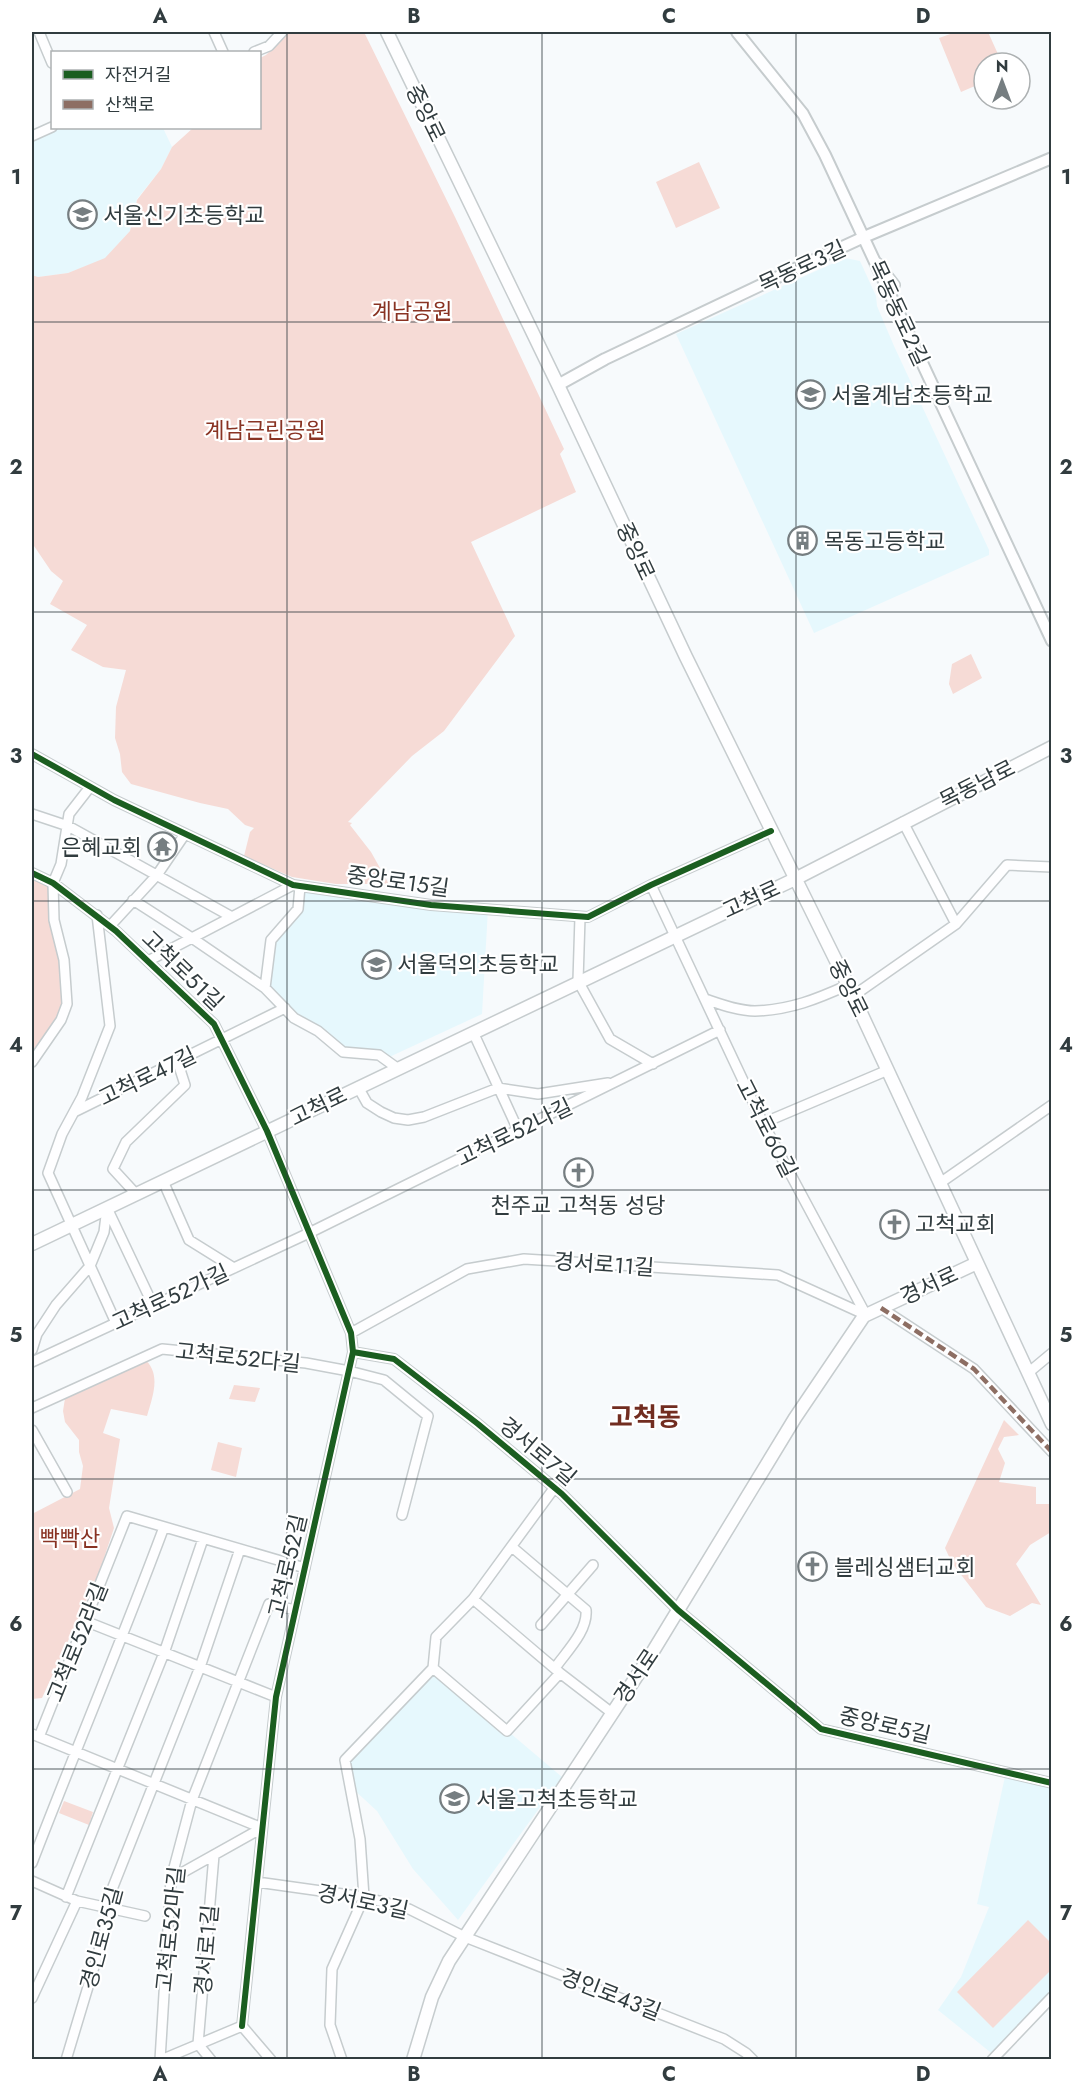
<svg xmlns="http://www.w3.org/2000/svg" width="1083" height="2091" font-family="Jost,'Noto Sans KR',sans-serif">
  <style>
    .built { fill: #e6f8fd }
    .green { fill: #f6dbd6 }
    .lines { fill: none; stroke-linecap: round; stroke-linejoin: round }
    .minor-casing { stroke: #c6ccce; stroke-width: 12 }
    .tertiary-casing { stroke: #c6ccce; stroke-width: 14 }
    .secondary-casing { stroke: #c6ccce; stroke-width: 15 }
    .minor { stroke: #fefeff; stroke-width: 9 }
    .tertiary { stroke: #fefeff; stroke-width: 10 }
    .secondary { stroke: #fefeff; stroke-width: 12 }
    .quiet { stroke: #8d6e63; stroke-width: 4.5; stroke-dasharray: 9 4.5; stroke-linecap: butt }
    .cycleway-casing { stroke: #fff; stroke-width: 10 }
    .cycleway { stroke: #1b5e20; stroke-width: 6 }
    .grid { fill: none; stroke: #313c3f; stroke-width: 1.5; stroke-opacity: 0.55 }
    .labels { text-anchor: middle; stroke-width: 4.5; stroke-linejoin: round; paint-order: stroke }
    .street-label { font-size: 22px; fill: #313c3f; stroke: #fff }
    .poi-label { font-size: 22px; fill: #313c3f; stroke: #fff; text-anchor: start }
    .park-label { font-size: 22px; fill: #893323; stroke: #fff }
    .quarter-label { font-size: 26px; font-weight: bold; fill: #722d20; stroke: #fff }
    .neatline { fill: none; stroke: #313c3f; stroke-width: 2 }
    .grid-label { font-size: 20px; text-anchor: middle; font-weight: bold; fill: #313c3f }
  </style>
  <rect width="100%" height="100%" fill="#f7fafc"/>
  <path class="built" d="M52,127L163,128L172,147L161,169L137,199L130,231L105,259L68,273L38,277L32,275V136Z
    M845,258L860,261L876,296L877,306L894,346L989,550V555L814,633L676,334Z
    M300,886L488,909L482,1014L385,1059L343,1052L294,1018L265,988L271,940L298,909Z
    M433,1668L562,1777L458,1920L413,1869L377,1811L351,1787L345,1760Z
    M1006,1772L1051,1783V1997L995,2056L938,2010L961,1977L989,1907L977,1904Z"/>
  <path class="green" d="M289,32H364L455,217L564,449L560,454L576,492L471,542L515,636L444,731L412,756L348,822L352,823L350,825L371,852L389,884H336L292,877L244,856L250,832L254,828L245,825L228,809L200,803L131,784L122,772L120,754L115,738L116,707L126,670L103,667L71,650L87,625L50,604L63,581L51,571L32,543V275L38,277L68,273L105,258L130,231L137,200L161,169L172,147L193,128H260V58L266,55Z
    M956,32H988L1002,63H984V82L961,92L939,38Z
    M699,162L720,208L676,228L656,182Z
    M971,654L982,678L953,694L949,684L952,664Z
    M32,873L53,883L67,1004L32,1062Z
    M143,1358C162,1372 153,1396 147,1416L111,1409L103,1433L120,1439L109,1508L114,1528L99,1573L42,1698L32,1699V1514L80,1489L83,1466L79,1452V1440L65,1422L63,1411L66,1392Z
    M234,1385L260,1388L255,1402L229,1399Z
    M1004,1420L1019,1435L1004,1437L998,1449L1005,1463L999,1482L1036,1487V1504H1052L1051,1532L1030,1545L1016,1564L1041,1605L1032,1603L1010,1616L986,1607L952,1563L945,1548Z
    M218,1442L242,1448L236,1477L211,1470Z
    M64,1801L93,1812L89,1825L59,1813Z
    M1028,1920L1051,1943V1970L993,2028L957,1992Z"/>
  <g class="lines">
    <defs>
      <path id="minor" d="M39,32L52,63
        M214,32L223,52
        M254,52L269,46L282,32
        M32,136L52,127
        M878,263L895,285
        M32,754L114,800L293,885L431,905L588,917L651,885L771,831
        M32,814L68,826L232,917
        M903,822L956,924
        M32,873L53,883L116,931L214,1024L267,1131L351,1333L353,1352L276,1697L242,2026
        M651,885L763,1123L866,1315
        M133,900L192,938L265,988L294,1018L318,1031L343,1052L379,1055L397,1068
        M97,915L110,1026L82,1097L62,1134L48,1173L116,1323
        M580,917L578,981L610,1039L653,1064
        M110,926L157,875L185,834
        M148,961L293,885
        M265,988L271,940L298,909L300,886
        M853,996L956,924L1007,865L1052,867
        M705,999C720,1004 738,1011 755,1011C790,1010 817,999 848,985
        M473,1032L518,1130
        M32,1062L61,1020L67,1004L64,960L54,920L53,883L61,864L69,814L90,787
        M358,1087L367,1103L381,1112L394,1118L408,1120L424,1117L498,1088L538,1094L608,1083
        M74,1112L285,1008
        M763,1123L888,1070
        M163,1181L189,1240L234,1268
        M940,1183L1052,1105
        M136,1194L113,1169L126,1142L185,1085L177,1060
        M107,1208L153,1305
        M881,1308L974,1369L1052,1452
        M351,1333L467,1269L524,1259L778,1275L866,1315
        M32,1350L37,1334L56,1305L90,1266L104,1232L107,1208
        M353,1352L394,1359L478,1424L562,1494L678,1610L821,1729L1052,1783
        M32,1362L309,1233L720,1030
        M1028,1373L1052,1353
        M32,1408L162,1349L306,1363L349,1371L384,1380L428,1416L402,1515
        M32,1430L67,1492
        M512,1547L586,1610C588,1631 566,1652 555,1668
        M473,1599L560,1673L612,1713
        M85,1621L276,1697
        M541,1625L593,1565
        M433,1668L507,1731L560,1673
        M32,1734L262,1828
        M39,1737L127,1516L305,1568
        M32,1863C75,1751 122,1640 164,1527
        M171,1879L262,1828
        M32,1881L77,1901L145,1916
        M257,1882L364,1897L409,1909L465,1937L724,2039L746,2053L753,2060
        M66,1897L164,1653L203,1539
        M32,1998L77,1901
        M242,2026L271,2060
        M66,2060L109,1917L107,1902L200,1667L240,1549
        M160,2060L171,1879L192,1800L269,1604L295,1610
        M161,2060L242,2026
        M211,2060L198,2044L214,1855
        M342,2060L330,2025L332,1969L364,1897L360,1839L345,1760L433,1668L436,1637L473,1599L555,1487
        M992,2060L1052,1997"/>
      <path id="tertiary" d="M737,32L803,114L825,155L1052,641
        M558,385L605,359L799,267L864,237L1052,158"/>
      <path id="secondary" d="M387,32L558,385L686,657L848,985L1052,1424
        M32,1244L795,879L1052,747
        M413,2060L432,1997L449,1961L652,1653L795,1418L864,1316L977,1263"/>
    </defs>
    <use href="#minor" class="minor-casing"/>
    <use href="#tertiary" class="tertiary-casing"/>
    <use href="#secondary" class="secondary-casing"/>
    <use href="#minor" class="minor"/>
    <use href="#tertiary" class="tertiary"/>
    <use href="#secondary" class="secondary"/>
    <path class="quiet" d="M881,1308L974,1369L1052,1452"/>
    <defs>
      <path id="cycleway" d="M32,754L114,800L293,885L431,905L588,917L651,885L771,831
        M32,873L53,883L116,931L214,1024L267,1131L351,1333L353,1352L276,1697L242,2026
        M353,1352L394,1359L478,1424L562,1494L678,1610L821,1729L1052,1783"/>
    </defs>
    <use href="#cycleway" class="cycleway-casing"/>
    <use href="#cycleway" class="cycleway"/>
  </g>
  <path class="grid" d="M287,32V2060M542,32V2060M796,32V2060M32,322H1052M32,612H1052M32,901H1052M32,1190H1052M32,1479H1052M32,1769H1052"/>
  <defs>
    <symbol id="school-ring" viewBox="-11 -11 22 22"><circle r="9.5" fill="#fff" stroke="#767e81" stroke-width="1.5"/><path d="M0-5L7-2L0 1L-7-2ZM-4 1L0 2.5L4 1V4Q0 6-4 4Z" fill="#767e81"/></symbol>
    <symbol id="building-ring" viewBox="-11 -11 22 22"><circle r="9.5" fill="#fff" stroke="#767e81" stroke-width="1.5"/><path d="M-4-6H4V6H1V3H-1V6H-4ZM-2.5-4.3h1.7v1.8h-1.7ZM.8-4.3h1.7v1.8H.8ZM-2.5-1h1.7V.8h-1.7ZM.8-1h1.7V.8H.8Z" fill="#767e81"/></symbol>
    <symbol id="temple-ring" viewBox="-11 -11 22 22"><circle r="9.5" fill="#fff" stroke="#767e81" stroke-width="1.5"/><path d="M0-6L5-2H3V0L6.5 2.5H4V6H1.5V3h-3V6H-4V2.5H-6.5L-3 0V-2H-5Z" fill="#767e81"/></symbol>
    <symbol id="church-ring" viewBox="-11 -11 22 22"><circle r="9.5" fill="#fff" stroke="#767e81" stroke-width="1.5"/><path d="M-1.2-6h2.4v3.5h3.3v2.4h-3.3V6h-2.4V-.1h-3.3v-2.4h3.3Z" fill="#767e81"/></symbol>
  </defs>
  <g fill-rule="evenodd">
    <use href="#school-ring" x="66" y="198" width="33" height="33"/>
    <use href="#school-ring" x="794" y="378" width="33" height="33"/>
    <use href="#building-ring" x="786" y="524" width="33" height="33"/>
    <use href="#temple-ring" x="146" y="830" width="33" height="33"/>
    <use href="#school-ring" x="360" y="948" width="33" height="33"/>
    <use href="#church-ring" x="562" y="1156" width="33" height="33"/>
    <use href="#church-ring" x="878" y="1208" width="33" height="33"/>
    <use href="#church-ring" x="796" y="1550" width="33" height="33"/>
    <use href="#school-ring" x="438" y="1782" width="33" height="33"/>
  </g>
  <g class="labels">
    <g class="street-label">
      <text transform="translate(426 113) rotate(64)" y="8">중앙로</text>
      <text transform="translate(802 266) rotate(-25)" y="8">목동로3길</text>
      <text transform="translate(899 313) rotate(65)" y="8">목동동로2길</text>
      <text transform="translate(636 551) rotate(65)" y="8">중앙로</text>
      <text transform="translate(977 784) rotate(-27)" y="8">목동남로</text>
      <text transform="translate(398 881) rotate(8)" y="8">중앙로15길</text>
      <text transform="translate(751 899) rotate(-25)" y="8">고척로</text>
      <text transform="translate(183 970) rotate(44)" y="8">고척로51길</text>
      <text transform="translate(849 988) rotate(64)" y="8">중앙로</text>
      <text transform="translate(147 1076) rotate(-26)" y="8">고척로47길</text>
      <text transform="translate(318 1106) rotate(-26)" y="8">고척로</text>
      <text transform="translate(767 1128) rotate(63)" y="8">고척로60길</text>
      <text transform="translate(514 1132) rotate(-26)" y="8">고척로52나길</text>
      <text transform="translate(604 1264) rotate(4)" y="8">경서로11길</text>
      <text transform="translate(929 1285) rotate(-25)" y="8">경서로</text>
      <text transform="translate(170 1297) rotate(-25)" y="8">고척로52가길</text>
      <text transform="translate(238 1357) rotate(6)" y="8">고척로52다길</text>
      <text transform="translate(538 1451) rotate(40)" y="8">경서로7길</text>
      <text transform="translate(287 1566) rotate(-77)" y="8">고척로52길</text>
      <text transform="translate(77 1642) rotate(-68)" y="8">고척로52라길</text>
      <text transform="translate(636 1676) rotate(-56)" y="8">경서로</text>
      <text transform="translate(885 1725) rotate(13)" y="8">중앙로5길</text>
      <text transform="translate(363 1901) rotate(12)" y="8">경서로3길</text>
      <text transform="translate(170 1929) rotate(-84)" y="8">고척로52마길</text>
      <text transform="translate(101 1938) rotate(-75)" y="8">경인로35길</text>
      <text transform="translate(206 1950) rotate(-85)" y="8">경서로1길</text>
      <text transform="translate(611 1994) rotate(21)" y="8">경인로43길</text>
    </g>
    <g class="poi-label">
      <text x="103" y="223">서울신기초등학교</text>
      <text x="831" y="403">서울계남초등학교</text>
      <text x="824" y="549">목동고등학교</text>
      <text x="142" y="855" text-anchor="end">은혜교회</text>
      <text x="397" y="972">서울덕의초등학교</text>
      <text x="578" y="1213" text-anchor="middle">천주교 고척동 성당</text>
      <text x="915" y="1232">고척교회</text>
      <text x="834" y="1575">블레싱샘터교회</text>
      <text x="476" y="1807">서울고척초등학교</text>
    </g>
    <g class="park-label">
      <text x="412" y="319">계남공원</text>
      <text x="265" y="438">계남근린공원</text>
      <text x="70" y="1546">빡빡산</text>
    </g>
    <g class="quarter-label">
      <text x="645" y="1426">고척동</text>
    </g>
  </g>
  <rect width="1083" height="2091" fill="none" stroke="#ffffff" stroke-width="66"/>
  <rect x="51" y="51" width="210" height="78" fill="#ffffff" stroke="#adb1b2" stroke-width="1.5"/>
  <rect x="63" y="70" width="30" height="9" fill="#1b5e20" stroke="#adb1b2" stroke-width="1.5"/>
  <text x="105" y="81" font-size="18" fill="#313c3f">자전거길</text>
  <rect x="63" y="100" width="30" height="9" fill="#8d6e63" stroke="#adb1b2" stroke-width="1.5"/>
  <text x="105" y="111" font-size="18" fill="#313c3f">산책로</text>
  <g transform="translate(1002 81)"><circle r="28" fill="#ffffff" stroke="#adb1b2" stroke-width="1.5"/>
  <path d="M0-4.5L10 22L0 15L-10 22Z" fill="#767e81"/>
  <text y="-9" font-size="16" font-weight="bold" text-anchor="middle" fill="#313c3f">N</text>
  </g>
  <rect x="33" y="33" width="1017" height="2025" class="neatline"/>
  <g class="grid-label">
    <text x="160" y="23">A</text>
    <text x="414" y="23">B</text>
    <text x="669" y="23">C</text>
    <text x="923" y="23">D</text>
    <text x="16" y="184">1</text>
    <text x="1066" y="184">1</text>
    <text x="16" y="474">2</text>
    <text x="1066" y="474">2</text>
    <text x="16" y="763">3</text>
    <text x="1066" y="763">3</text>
    <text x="16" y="1052">4</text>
    <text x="1066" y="1052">4</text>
    <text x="16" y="1342">5</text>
    <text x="1066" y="1342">5</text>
    <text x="16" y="1631">6</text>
    <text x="1066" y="1631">6</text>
    <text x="16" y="1920">7</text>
    <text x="1066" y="1920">7</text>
    <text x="160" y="2081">A</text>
    <text x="414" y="2081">B</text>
    <text x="669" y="2081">C</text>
    <text x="923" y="2081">D</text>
  </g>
</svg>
